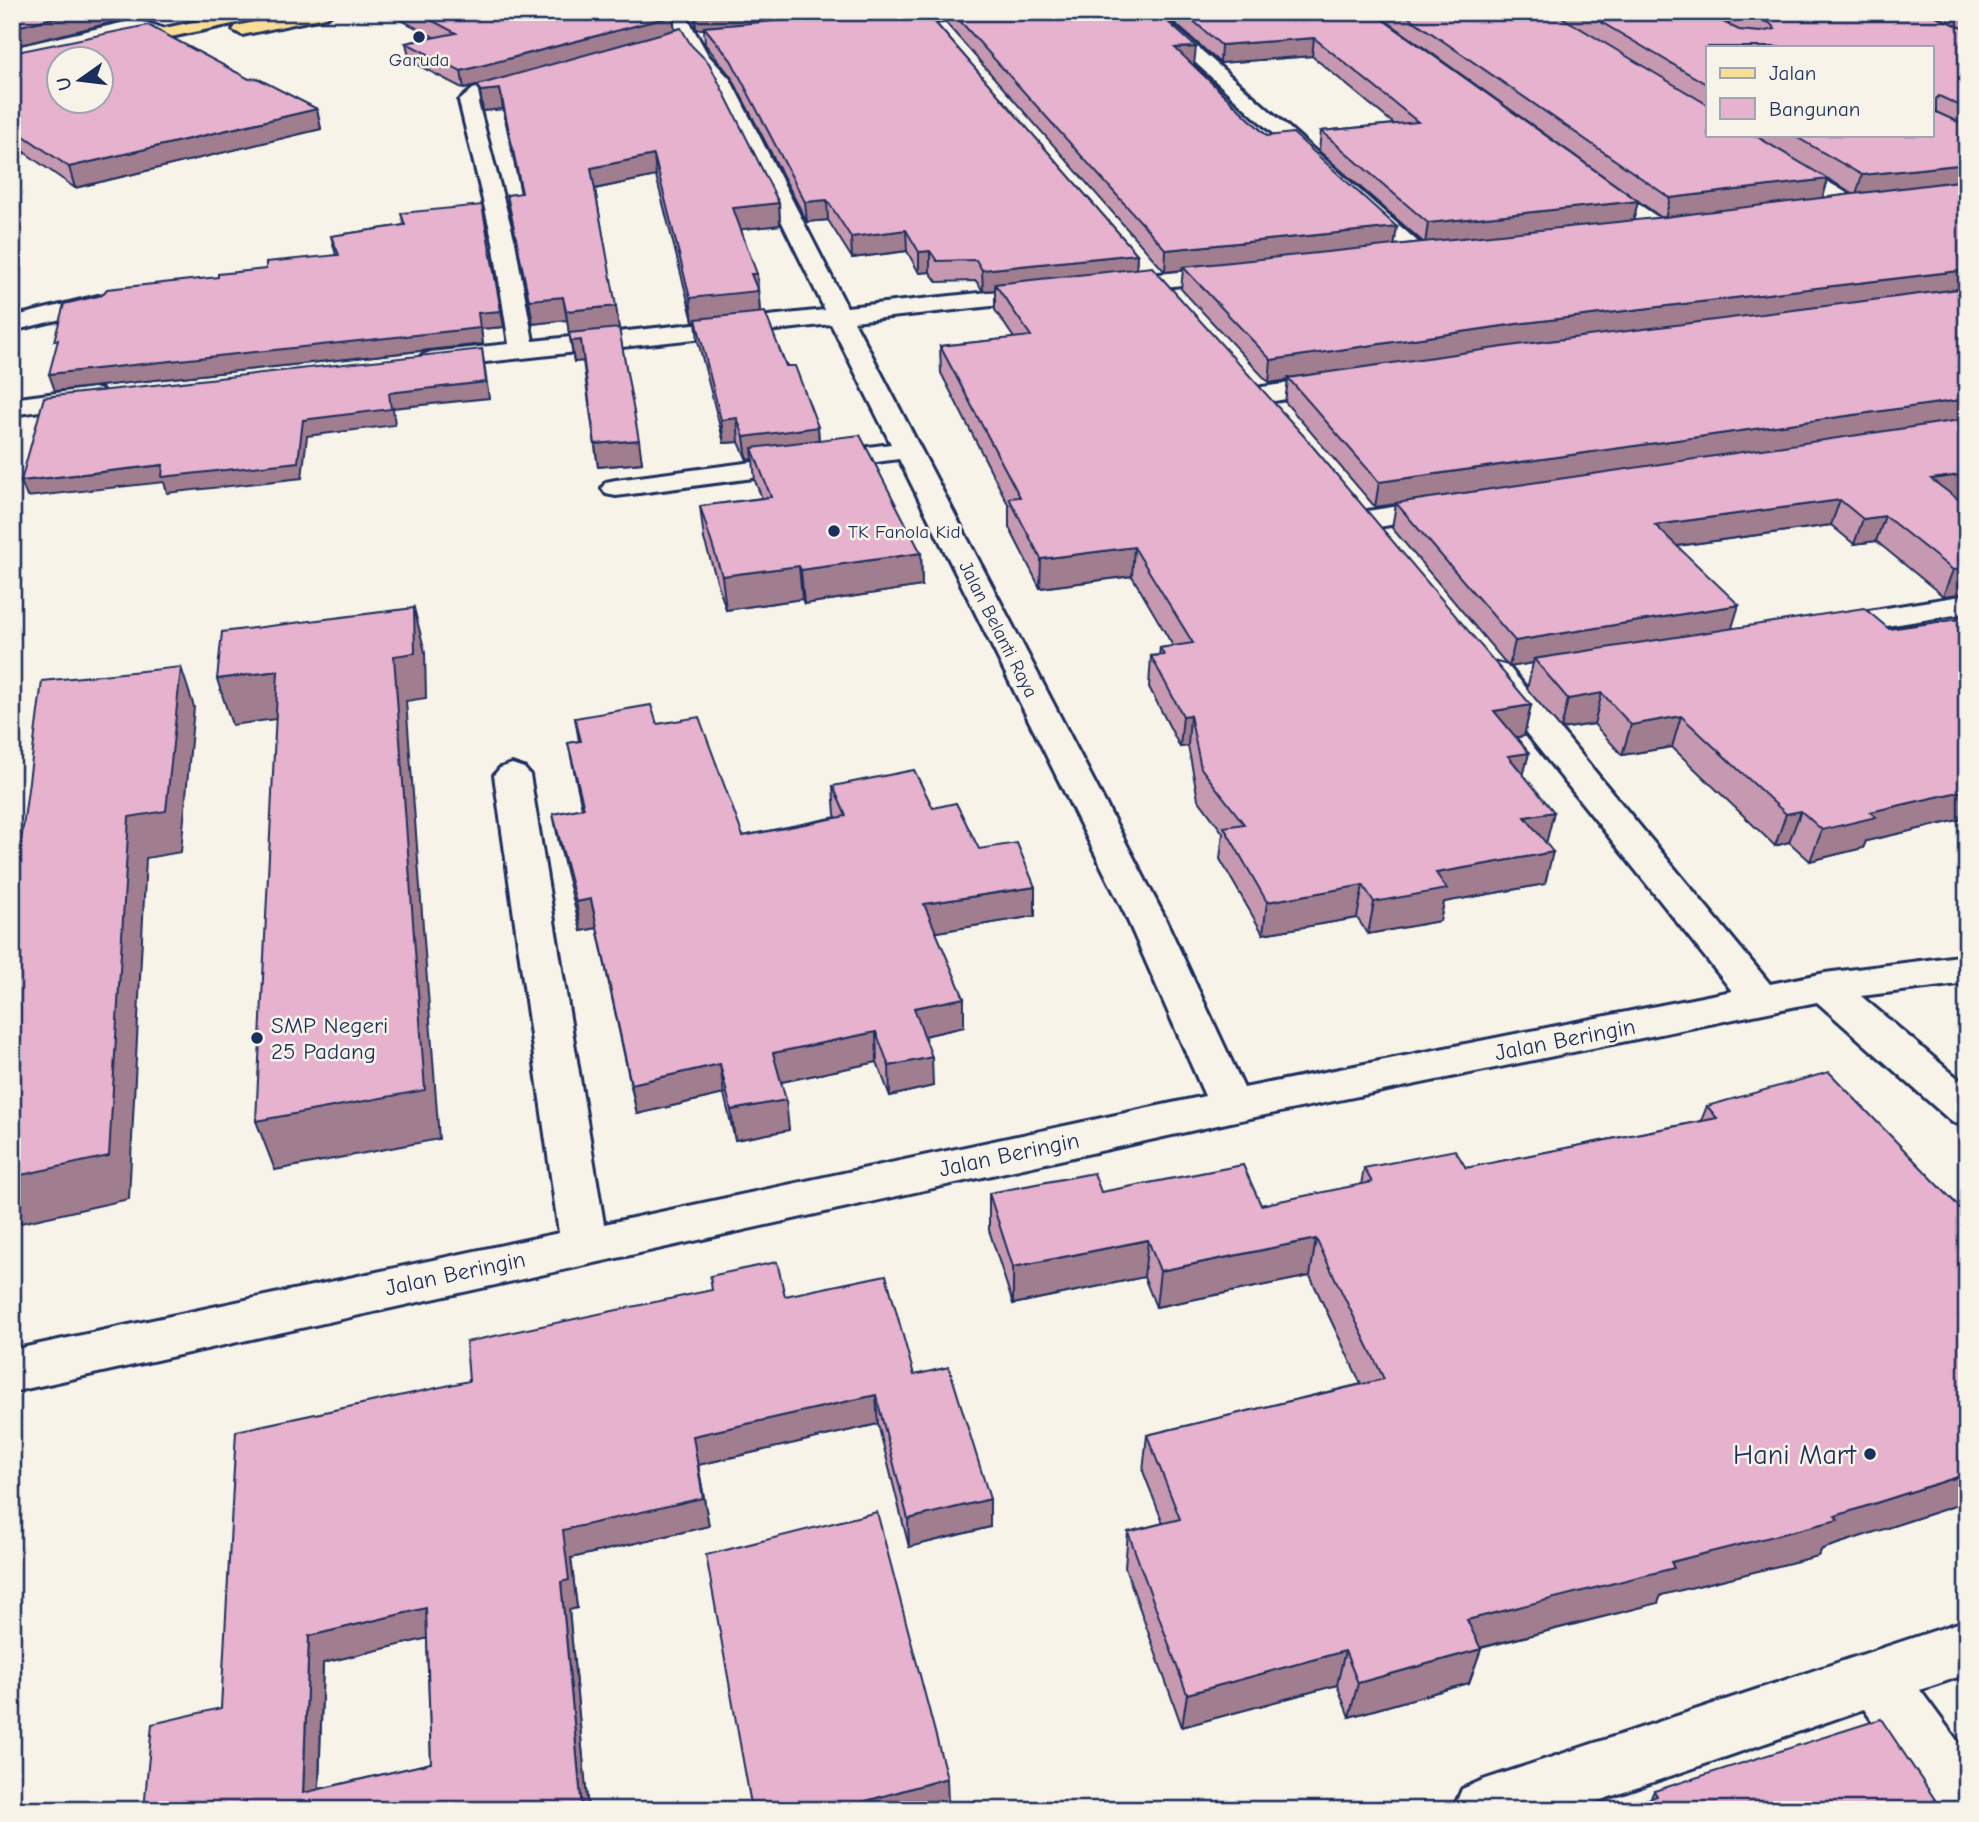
<svg xmlns="http://www.w3.org/2000/svg" width="1979" height="1822" font-family="'Comic Neue',sans-serif">
  <style>
    .lines { fill: none; stroke-linecap: round; stroke-linejoin: round }
    .minor-casing { stroke: #1b2f5e; stroke-width: 6 }
    .major-casing { stroke: #1b2f5e; stroke-width: 6 }
    .minor { fill: #f7f3e8; fill-rule: evenodd }
    .major { fill: #f9df96; fill-rule: evenodd }
    .wall { fill: #c699b0; stroke: #1b2f5e; stroke-width: 2; fill-rule: evenodd }
    .shaded-wall { fill: #a17d90; stroke: #1b2f5e; stroke-width: 2 }
    .building { fill: #e6b2cd; stroke: #1b2f5e; stroke-width: 2; fill-rule: evenodd }
    .poi-dot { fill: #1b2f5e; stroke: #f7f3e8; stroke-width: 2.5 }
    .labels { text-anchor: middle; stroke-width: 5; stroke-linejoin: round; paint-order: stroke }
    .far-poi-label { font-size: 19px; fill: #1b2f5e; stroke: #f7f3e8 }
    .far-street-label { font-size: 19px; fill: #1b2f5e; stroke: #f7f3e8 }
    .poi-label { font-size: 23px; fill: #1b2f5e; stroke: #f7f3e8; text-anchor: start }
    .street-label { font-size: 23px; fill: #1b2f5e; stroke: #f7f3e8 }
    .near-poi-label { font-size: 28px; fill: #1b2f5e; stroke: #f7f3e8; text-anchor: end }
  </style>
  <rect width="100%" height="100%" fill="#f7f3e8"/>
  <filter id="ink" filterUnits="userSpaceOnUse"><feTurbulence type="fractalNoise" baseFrequency=".0143" numOctaves="2"/><feDisplacementMap in="SourceGraphic" scale="14" xChannelSelector="R" yChannelSelector="G"/><feConvolveMatrix kernelMatrix="1 2 1 2 8 2 1 2 1" color-interpolation-filters="sRGB"/></filter>
  <g filter="url(#ink)">
    <g class="lines">
      <defs>
        <path id="minor" d="M667,12H684L708,55L730,79L847,307L1046,286L1054,288L1058,293L1054,298L1046,300L854,321L1163,914L1244,1088L1732,991L1484,680L1480,673L1484,666L1496,663L1508,666L1770,984L1825,973L1967,955V983L1861,996L1967,1086V1127L1952,1122L1817,1002L1231,1122L12,1392V1350L559,1233L494,775L500,768L512,764L524,768L530,775L604,1224L1205,1096L1125,914L899,459L616,496L606,494L602,488L606,482L616,480L891,444L831,324L431,368L422,365L418,360L422,355L431,352L509,344L493,242L459,101L473,89L532,74L538,76L541,80L538,84L487,97L478,103L515,242L533,341L825,310L713,81L692,58Z
          M929,12H997L989,17L876,27L868,22L876,17Z
          M1140,12H1158L1426,249L1429,254L1426,259H1410Z
          M130,21C143,21 161,25 170,34L161,39L130,31L62,47L71,54L62,59L44,51L12,58V48Z
          M1725,135H1749L1862,202L1865,207L1862,212H1846Z
          M1593,176L1600,178L1668,224L1671,229L1668,234H1652L1586,186L1583,182L1586,178Z
          M1234,266L1242,268L1246,273L1242,278L1113,293L1105,291L1101,286L1105,281L1113,279Z
          M98,296L106,298L110,303L106,308L12,331V317Z
          M1339,376L1348,379L1352,384L1348,389L1262,403L1253,401L1249,395L1253,389L1262,387Z
          M93,388L102,390L106,396L102,402L12,415V399Z
          M1445,499L1455,502L1459,508L1455,514L1367,529L1357,526L1352,520L1357,514L1367,511Z
          M1967,595V613L1825,636L1814,634L1809,627L1814,620L1825,618Z
          M1967,1620V1674L1920,1690L1967,1754V1810H1934L1864,1709L1572,1810H1453L1462,1789L1483,1780Z"/>
        <path id="major" d="M241,12H275L267,17L12,70V60Z
          M301,12H334L326,17L242,35L233,30L236,26Z"/>
      </defs>
      <use href="#minor" class="minor-casing"/>
      <use href="#major" class="major-casing"/>
      <use href="#minor" class="minor"/>
      <use href="#major" class="major"/>
    </g>
    <path class="wall" d="M386,12H672L673,16L675,30L779,203L780,225L741,229L759,297L760,312L818,427L819,440L921,553L922,586L804,604L802,599L726,610L704,539L700,506L762,498L755,481L753,459L747,460L739,442L724,443L698,341L696,321H693L656,176L595,189L642,463L598,467L583,361L574,362L567,320L533,324L507,195L521,194L503,109L483,111L478,86L464,89L410,61L406,43L434,37Z
      M687,12H926L1137,254L1136,269L1531,705L1524,736L1516,737L1529,753L1523,775L1546,843L1545,884L1444,902L1440,921L1368,934L1357,918L1263,934L1220,859L1223,833L1198,799L1188,746L1180,747L1149,687L1151,656L1159,655L1160,648L1173,646L1132,576L1040,588L1009,527V506L941,373L940,346L1014,338L995,310V290L983,291L976,281L937,282L930,272L919,273L907,251L852,258L828,220L807,222L732,78L705,44L704,29H696Z
      M946,12H1157L1194,65H1193L1267,136L1394,245L1423,242L1319,151L1321,131L1394,124L1312,56L1220,63L1162,12H1372L1638,201L1633,221L1662,218L1374,12H1967V497L1957,499L1967,593L1943,596L1876,541L1854,544L1831,525L1677,546L1732,628L1889,629L1966,618L1967,616V818L1866,841L1863,848L1810,861L1789,842L1775,846L1672,747L1622,755L1594,724L1561,729L1527,689L1533,663L1509,667L1392,528L1396,504L1375,507L1285,402L1288,380L1269,383L1181,289L1183,270L1165,272L946,23ZM1708,47L1932,135H1708ZM1828,179L1844,188L1853,194L1823,198Z
      M12,53L249,79L317,109L321,129L75,188L24,152L22,158L12,160Z
      M401,213L504,327L481,329L483,344L55,391L266,269L336,255L331,236L404,225Z
      M575,718L657,724L743,836L836,817L835,814L833,786L933,808L979,849L1035,887V916L936,932L964,1027L924,1036L933,1086L890,1096L877,1062L781,1082L789,1130L735,1140L724,1094L637,1114L597,928L581,931L559,843L553,814L582,808L568,743L579,741Z
      M1707,1106L1967,1215V1502L1822,1549L1818,1556L1661,1595L1658,1603L1481,1648V1649L1469,1683L1349,1717L1337,1685L1182,1727L1125,1567L1128,1532L1163,1523L1143,1471L1147,1435L1361,1384L1310,1276L1156,1307L1144,1277L1013,1304L989,1230V1193L1101,1192L1261,1205L1361,1185L1364,1168H1466L1701,1121Z
      M785,1296L914,1375L990,1527L909,1547L878,1424L698,1465L709,1526L571,1558L577,1608L569,1610L588,1810H144L469,1381ZM427,1638L431,1763L319,1789L323,1663Z
      M1654,1791L1942,1810L1650,1799Z"/>
    <path class="shaded-wall" d="M77,12H111L114,22L12,47V28Z
      M695,12H894L704,27V29H696Z
      M1732,12L1728,29L1716,39L1723,14Z
      M673,16L675,33L464,89L461,71Z
      M1314,38L1312,56L1220,63L1221,45Z
      M1196,47L1194,65L1174,67L1175,48Z
      M500,89L503,109L483,111L480,91Z
      M317,109L321,129L75,188L69,167Z
      M18,132L24,152L22,158L12,160V138Z
      M654,155L656,176L594,189L591,168Z
      M1967,164V183L1856,195L1862,175Z
      M1828,179L1822,199L1665,219L1670,198Z
      M827,200L828,220L807,222L805,202Z
      M1638,201L1633,222L1425,244L1428,223Z
      M779,203L780,225L735,230L733,208Z
      M482,205L504,327L481,329L483,344L55,391L49,374L478,313Z
      M1397,227L1394,248L1183,267V270L1165,272L1166,250Z
      M906,230L907,251L852,258L851,237Z
      M930,251V272L919,273V252Z
      M1137,254L1136,275L995,284V290L983,291L982,270Z
      M1967,270V291L1288,378V380L1269,383L1271,360L1516,324Z
      M751,274H757L760,314L693,321L690,298Z
      M563,297L567,320L533,324L529,300Z
      M616,306L619,329L569,335L566,311Z
      M581,340L584,361L574,362L571,341Z
      M482,349L489,398L393,408L395,425L307,436L302,478L167,493L164,482L27,497L21,481L163,465L389,393Z
      M1967,399V421L1396,503V504L1375,507L1379,482Z
      M737,418L739,442L724,443L721,420Z
      M818,427L819,451L752,448L753,459L747,460L744,437Z
      M639,440L642,463L598,467L595,444Z
      M1967,474V497L1921,503L1931,479Z
      M1840,500L1831,525L1648,550L1655,525Z
      M1885,516L1876,541L1854,544L1863,519Z
      M1134,547L1132,576L1040,588L1041,559Z
      M921,553L922,586L804,604L801,570Z
      M799,566L802,599L726,610L722,576Z
      M1967,569V593L1943,596L1953,570Z
      M1739,605L1731,631L1534,659L1533,663L1509,667L1515,641Z
      M414,608L425,652L426,698L406,701L439,1139L275,1170L256,1121L394,656Z
      M181,667L194,707L181,852L146,858L129,1199L12,1225V1177L129,817Z
      M278,671L291,717L232,725L217,679Z
      M1602,693L1594,724L1561,729L1568,699Z
      M1531,705L1524,736L1487,742L1494,711Z
      M1190,715L1188,746L1180,747L1183,716Z
      M1681,716L1672,747L1622,755L1631,725Z
      M1529,753L1521,784L1508,756Z
      M1967,790V818L1866,841L1863,848L1810,861L1822,830L1870,812Z
      M1801,811L1789,842L1775,846L1786,814Z
      M1554,812L1546,844L1525,817Z
      M1553,852L1545,884L1444,902L1440,921L1368,934L1374,902L1436,873Z
      M1363,885L1357,918L1263,934L1267,902Z
      M1035,887V916L925,934L924,904Z
      M591,899L597,928L581,931L576,902Z
      M964,998V1027L915,1038L914,1008Z
      M876,1032L877,1062L777,1083L773,1053Z
      M932,1057L933,1086L890,1096L889,1066Z
      M720,1064L724,1094L637,1114L631,1084Z
      M786,1100L789,1130L735,1140L731,1110Z
      M1316,1239L1310,1276L1156,1307L1160,1271Z
      M1148,1240L1144,1277L1013,1304V1267Z
      M876,1395L878,1424L698,1465L709,1526L571,1558L577,1608L569,1610L588,1810H582L561,1582L563,1530L693,1436Z
      M1967,1474V1502L1822,1549L1818,1556L1661,1595L1658,1603L1455,1654L1467,1620L1835,1516Z
      M990,1499V1527L909,1547L908,1519Z
      M426,1608L437,1636L323,1663L318,1810L303,1793L309,1636Z
      M1481,1649L1469,1683L1349,1717L1358,1683Z
      M1345,1651L1337,1685L1182,1727L1187,1694Z
      M947,1778L948,1802L921,1810H834Z"/>
    <path class="building" d="M12,12H77L12,28Z
      M416,12H672L673,16L461,71L406,43L456,33Z
      M880,12H926L1137,254L982,270L976,260L937,261L930,251L919,252L906,230L851,237L827,200L805,202L731,60L704,27Z
      M952,12H1157L1196,47L1175,48L1267,136L1293,133L1397,227L1166,250Z
      M1183,12H1372L1638,201L1428,223L1321,131L1418,122L1314,38L1221,45Z
      M1401,12H1553L1708,105V135H1754L1828,179L1670,198Z
      M1584,12H1730L1723,14L1721,21L1739,30L1760,32L1775,29L1770,23L1734,12H1927L1967,30V109L1939,96L1936,99V112L1967,126V164L1862,175L1793,135H1932V47H1708V85Z
      M148,25L249,79L257,78L317,109L69,167L18,132L15,138H12V53ZM60,60H102V102H60Z
      M681,28L691,45L709,63L779,203L733,208L757,274H751L758,291L690,298L654,155L591,168L616,306L566,311L563,297L529,300L507,195L522,193L500,89L480,91L478,85Z
      M1967,180V270L1516,324L1271,360L1183,267L1665,217Z
      M482,205L501,311L478,313L480,328L49,374L58,340L54,341L64,304L102,295L107,289L218,277V274L266,269V262L339,255L331,236L405,225L401,213Z
      M1152,267L1303,435L1531,705L1494,711L1529,753L1508,756L1554,812L1525,817L1553,852L1436,873L1447,889L1374,902L1363,885L1267,902L1224,827L1244,824L1201,768L1190,715L1183,716L1151,656L1164,655L1160,648L1193,643L1134,547L1041,559L1009,498L1020,497L940,346L1031,336L995,284Z
      M1967,288V399L1379,482L1288,378L1517,345Z
      M765,312L786,366H795L818,427L744,437L737,418L721,420L696,319Z
      M619,328L639,440L595,444L581,340L571,341L569,333Z
      M482,349L486,382L389,393L391,409L303,420L298,462L162,477L163,465L21,481L44,397Z
      M1967,419V474L1931,479L1967,506V569L1953,570L1885,516L1863,519L1840,500L1655,525L1739,605L1515,641L1396,503Z
      M860,435L921,553L801,570L799,566L722,576L700,506L771,497L752,448Z
      M414,608L415,653L394,656L425,1090L256,1121L278,671L217,679L222,632Z
      M1864,608L1889,629L1967,618V790L1870,812L1876,817L1822,830L1801,811L1786,814L1681,716L1631,725L1602,693L1568,699L1534,659Z
      M181,667L166,811L129,817L109,1156L12,1177V912L42,681Z
      M651,705L657,724L699,717L743,836L846,816L833,786L914,770L933,808L956,803L979,849L1017,843L1035,887L924,904L964,998L914,1008L932,1057L889,1066L876,1032L773,1053L786,1100L731,1110L720,1064L631,1084L591,899L576,902L553,814L584,808L568,743L581,741L575,718Z
      M1829,1072L1967,1215V1474L1835,1516L1838,1520L1671,1562L1674,1568L1467,1620L1481,1649L1358,1683L1345,1651L1187,1694L1128,1532L1180,1519L1147,1435L1384,1379L1316,1239L1160,1271L1148,1240L1013,1267L989,1193L1094,1173L1101,1192L1243,1165L1261,1205L1372,1182L1364,1168L1455,1150L1466,1168L1717,1118L1707,1106Z
      M777,1262L785,1296L886,1275L914,1375L949,1367L990,1499L908,1519L876,1395L693,1436L703,1498L563,1530L569,1580L561,1582L582,1810H144L152,1724L221,1708L236,1431L469,1381L466,1342L712,1290L710,1276ZM426,1608L431,1763L303,1793L309,1636Z
      M877,1512L947,1778L834,1810H752L706,1555Z
      M1881,1719L1942,1810H1616L1657,1796L1654,1791Z"/>
  </g>
  <g class="poi-dot">
    <circle cx="419" cy="37" r="7"/>
    <circle cx="834" cy="531" r="7"/>
    <circle cx="257" cy="1038" r="7"/>
    <circle cx="1870" cy="1454" r="7"/>
  </g>
  <g class="labels">
    <g class="far-poi-label">
      <text x="419" y="66">Garuda</text>
      <text x="848" y="538" text-anchor="start">TK Fanola Kid</text>
    </g>
    <g class="far-street-label">
      <text transform="translate(999 629) rotate(63)" y="7">Jalan Belanti Raya</text>
    </g>
    <g class="poi-label">
      <text x="271" y="1033">SMP Negeri<tspan x="271" dy="26">25 Padang</tspan></text>
    </g>
    <g class="street-label">
      <text transform="translate(1565 1039) rotate(-11)" y="8">Jalan Beringin</text>
      <text transform="translate(1009 1154) rotate(-12)" y="8">Jalan Beringin</text>
      <text transform="translate(455 1273) rotate(-12)" y="8">Jalan Beringin</text>
    </g>
    <g class="near-poi-label">
      <text x="1856" y="1464">Hani Mart</text>
    </g>
  </g>
  <rect width="1979" height="1822" fill="none" stroke="#f7f3e8" stroke-width="42"/>
  <rect x="21" y="21" width="1937" height="1780" fill="none" stroke="#1b2f5e" stroke-width="2.5" filter="url(#ink)"/>
  <rect x="1706" y="46" width="228" height="91" fill="#f7f3e8" stroke="#9fa5b1" stroke-width="2"/>
  <rect x="1720" y="68" width="35" height="10" fill="#f9df96" stroke="#9fa5b1" stroke-width="2"/>
  <text x="1769" y="80" font-size="21" fill="#1b2f5e">Jalan</text>
  <rect x="1720" y="98" width="35" height="21" fill="#e6b2cd" stroke="#9fa5b1" stroke-width="2"/>
  <text x="1769" y="116" font-size="21" fill="#1b2f5e">Bangunan</text>
  <g transform="translate(80 80) rotate(256)"><circle r="33" fill="#f7f3e8" stroke="#9fa5b1" stroke-width="2"/>
  <path d="M0-5L12 26L0 18L-12 26Z" fill="#1b2f5e"/>
  <text y="-10" font-size="19" font-weight="bold" text-anchor="middle" fill="#1b2f5e">U</text>
  </g>
</svg>
